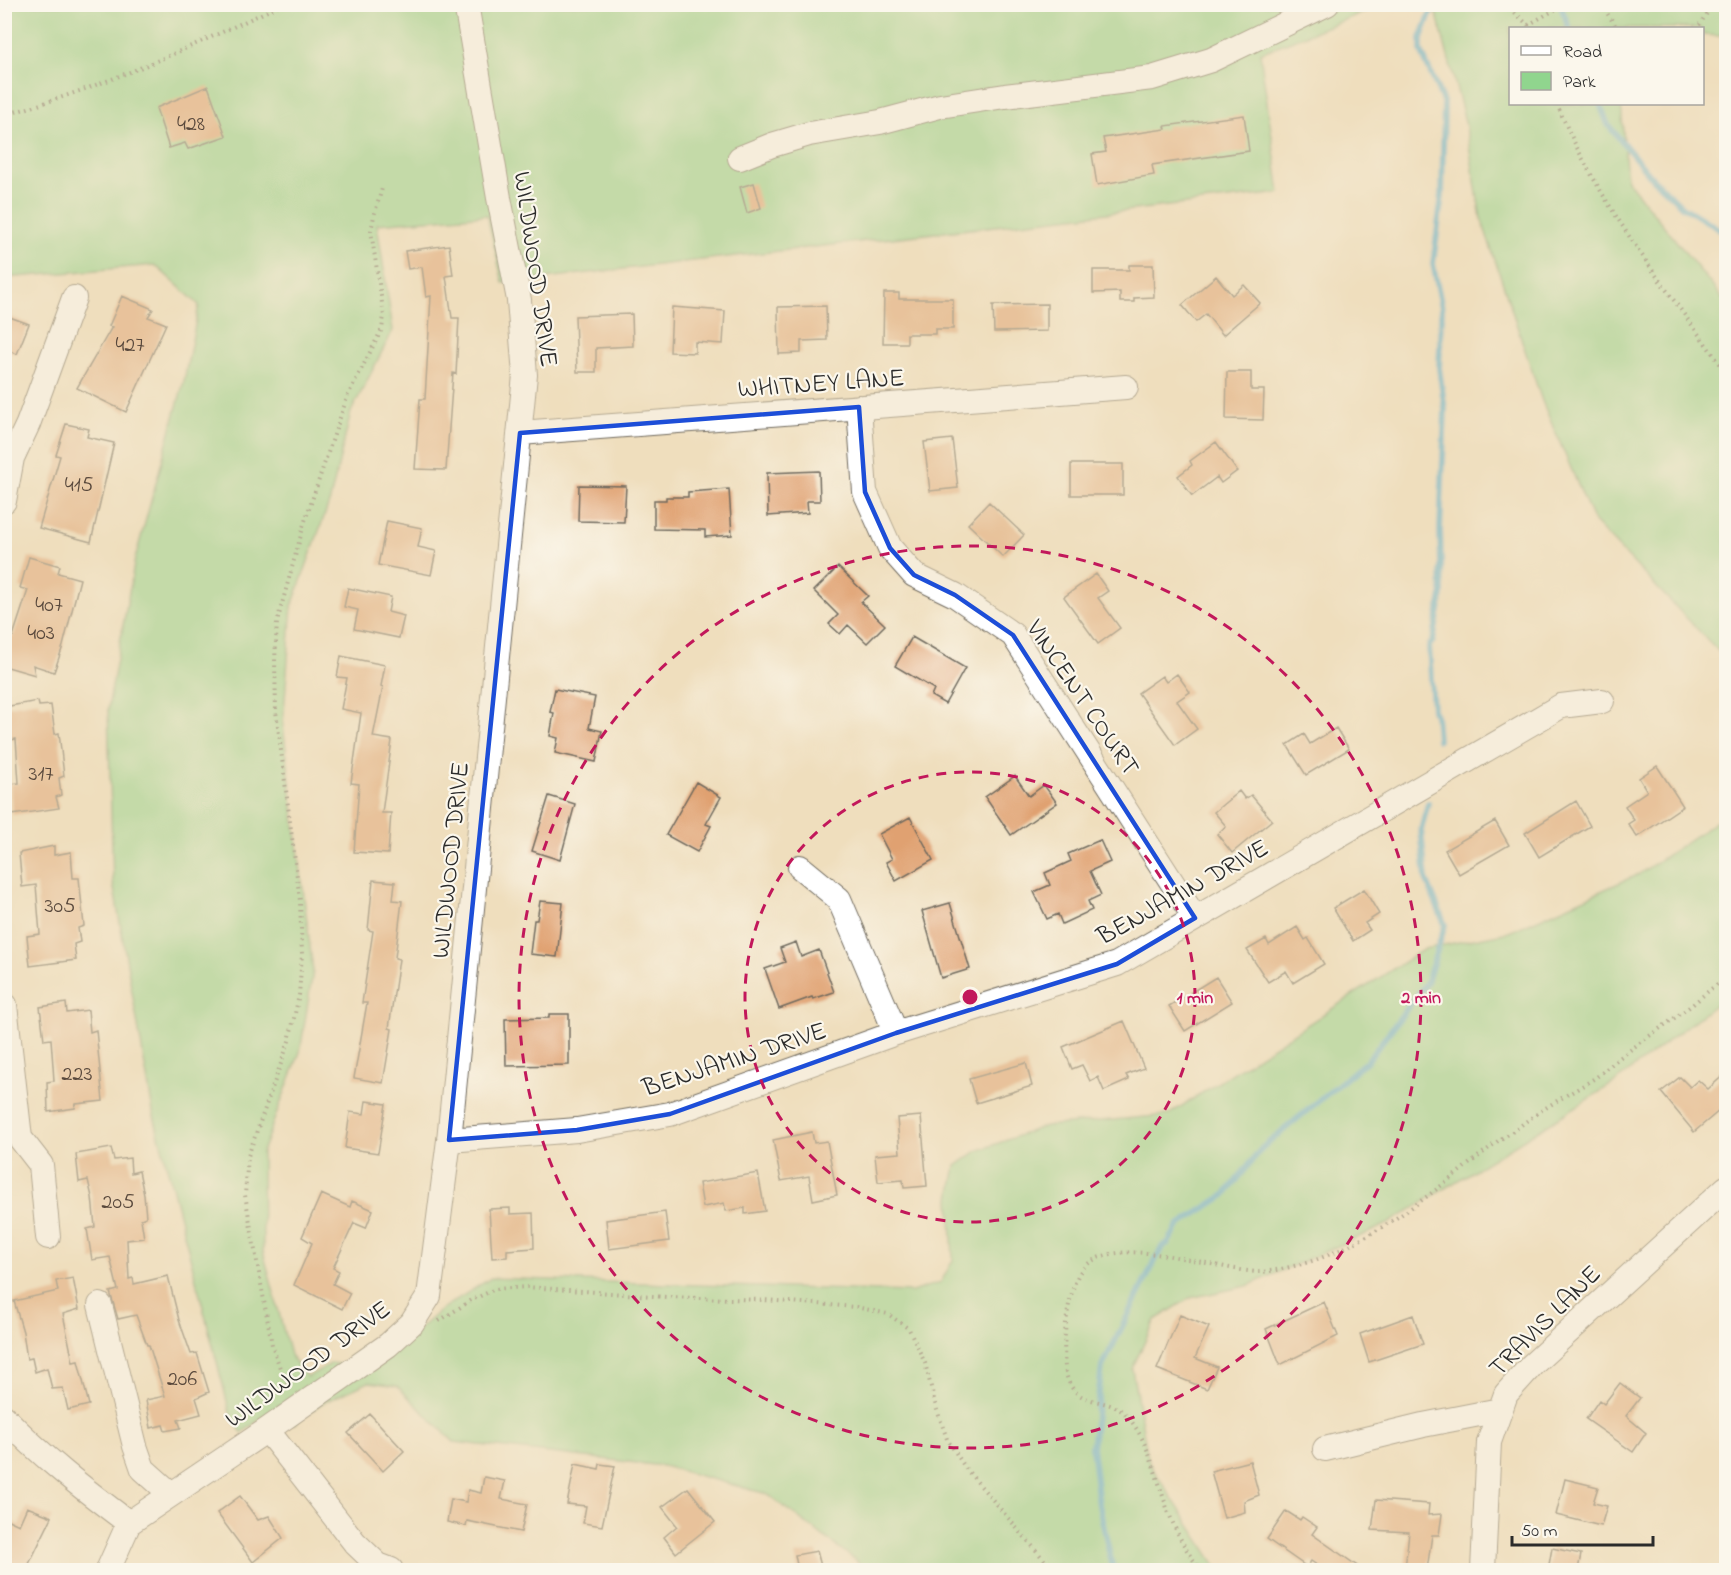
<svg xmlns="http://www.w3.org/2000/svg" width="1731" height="1575" font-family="'Indie Flower',sans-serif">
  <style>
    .green { fill: #90d58e; stroke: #5e805c; stroke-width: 1.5 }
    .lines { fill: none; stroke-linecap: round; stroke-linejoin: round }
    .stream { stroke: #52acd0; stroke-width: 6 }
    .building { fill: #e0a171 }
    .minor-casing { stroke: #706a5e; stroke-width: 26 }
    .path { stroke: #706a5e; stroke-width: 4; stroke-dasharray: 1.5 4.5; stroke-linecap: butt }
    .minor { stroke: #fff; stroke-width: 24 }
    .marked { fill: none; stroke: #1d4ed8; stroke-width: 4.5; stroke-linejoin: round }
    .ring { fill: none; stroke: #c2185b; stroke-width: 3; stroke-dasharray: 10 8 }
    .labels { text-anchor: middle; stroke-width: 4.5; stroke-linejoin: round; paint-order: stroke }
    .number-label { font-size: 22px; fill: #58483c }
    .street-label { font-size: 26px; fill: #2b2b2b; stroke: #fbf7ec }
    .centre { fill: #c2185b; stroke: #fbf7ec; stroke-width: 3 }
    .ring-label { font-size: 18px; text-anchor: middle; font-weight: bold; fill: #c2185b; stroke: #fbf7ec; stroke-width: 4.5; stroke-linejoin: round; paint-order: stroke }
  </style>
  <rect width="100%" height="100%" fill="#fbf7ec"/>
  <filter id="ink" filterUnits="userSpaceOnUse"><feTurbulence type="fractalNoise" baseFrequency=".0167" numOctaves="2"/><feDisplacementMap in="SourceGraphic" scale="12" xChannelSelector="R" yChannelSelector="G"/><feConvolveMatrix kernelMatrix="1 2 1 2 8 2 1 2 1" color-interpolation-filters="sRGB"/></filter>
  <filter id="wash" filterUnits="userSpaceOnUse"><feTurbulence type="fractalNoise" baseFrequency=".008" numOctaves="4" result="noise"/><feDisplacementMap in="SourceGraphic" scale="24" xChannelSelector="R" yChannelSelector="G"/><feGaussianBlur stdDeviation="1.35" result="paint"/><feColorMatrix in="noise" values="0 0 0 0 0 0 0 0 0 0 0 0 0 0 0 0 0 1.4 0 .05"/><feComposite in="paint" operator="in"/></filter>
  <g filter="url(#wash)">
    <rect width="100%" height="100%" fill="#efdebd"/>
    <path class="green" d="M5,5H1382L1260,53L1280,193L503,283L487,215L377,224L393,330L351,412L330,500L292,606L283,725L313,971L300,1052L262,1152L263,1251L290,1355L307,1377L332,1363L371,1370L443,1308L491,1278L912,1292L941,1282L953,1260L950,1198L956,1166L977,1151L1045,1126L1168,1115L1424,949L1509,932L1639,874L1726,815V996L1614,1083L1388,1224L1247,1286L1190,1298L1155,1320L1132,1369L1149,1463L1219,1570H869L767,1494L663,1466L454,1442L397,1386L369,1382L322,1403L294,1424L279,1405L242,1433L231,1417L153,1112L113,883L108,709L135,559L184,381L199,305L155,265L5,278Z
      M1422,5H1726V25L1721,36L1703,35L1702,28H1510V104H1621L1627,180L1726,303V659L1594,522L1542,401L1481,218L1465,121L1437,15Z"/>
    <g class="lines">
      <path class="stream" d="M1434,4L1421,38V51L1444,104L1442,195L1433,264L1442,308L1439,368L1445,410L1440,531L1442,595L1433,641L1429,646L1433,710L1436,715L1438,740
        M1560,4L1569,28
        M1600,104L1608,125L1652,178L1683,207L1719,229L1726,230
        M1113,1570L1099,1505L1092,1447L1102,1367L1162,1247L1168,1243L1179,1225L1225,1195L1262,1148L1368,1060L1427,982L1445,925L1426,879L1421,830L1428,803"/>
    </g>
    <g id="blocks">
      <path class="building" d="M208,86L226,136L188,149L185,143L169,148L156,108Z
        M1244,115L1249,151L1152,165L1154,175L1097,185L1092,154L1106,152L1103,138L1166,129L1165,126Z
        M754,183L761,208L747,213L740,187Z
        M449,245L453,275L446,276L452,318H459L456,374L453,373L446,470L415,469L420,399H425L431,296L426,297L422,267L408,269L405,251Z
        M1129,265H1153L1154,297L1134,298V302H1120V292L1093,293V270H1129Z
        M1216,276L1232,295L1244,285L1260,303L1223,335L1206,314L1196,322L1182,305Z
        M884,293H899V299H953V329H935V334H907V343H883Z
        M122,296L153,309L148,317L166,324L126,412L77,388L105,339L112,327L109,326Z
        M1047,304V331L994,332L993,305Z
        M826,306L827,340L801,341V353L779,354L778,307Z
        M672,307L725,311L723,344L695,342V353L670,352Z
        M632,314L633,346L596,348V372H577L575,316Z
        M4,315L29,324L17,354L4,349Z
        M1227,372H1251V390H1264L1263,420L1226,419Z
        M66,424L89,429L87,437L114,443L91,542L39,528L60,456L56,455Z
        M952,439L958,488L930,491L924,442Z
        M1216,442L1237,471L1221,483L1217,477L1192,496L1178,476L1192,465L1190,461Z
        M1071,464H1123V495H1071Z
        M819,471L820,501H807L808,513L768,516L767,473Z
        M579,485L626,486L624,522L578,521Z
        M729,489L732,535L705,537V530L654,529V500H666V497H688V492Z
        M989,502L1024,535L1003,557L968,524Z
        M387,521L422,528L418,547L436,551L431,575L378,565Z
        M29,557L60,566L58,573L80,579L63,646L54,672L33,665L35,675L4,666V648L9,635L13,636L28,590L20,588Z
        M838,567L868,596L861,602L885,625L867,643L848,625L840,634L829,624L838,615L814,591Z
        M1096,574L1108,591L1098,598L1120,628L1098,644L1064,597Z
        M348,588L391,597L388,612L404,616L399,638L354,629L358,610L344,607Z
        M912,637L965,668L945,704L931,696L934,689L895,666Z
        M341,656L385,665L381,686L383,687L373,737L392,740L382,813H391L388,854L354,852L359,784L351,783L361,713L341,709L347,678L337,677Z
        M1177,674L1190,692L1177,701L1197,729L1175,745L1138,693L1162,676L1166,682Z
        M555,689L595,697L589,728L602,731L596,762L555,753L558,738L550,736L554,713L550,712Z
        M38,701L39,706L51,705L55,734L59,733L64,776L59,778L61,795L56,797L59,808L12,815L10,784L19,783L16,739L11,740L9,735H4V707Z
        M1336,728L1349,749L1306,775L1287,745L1304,734L1310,744Z
        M1657,766L1683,806L1637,837L1628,824L1634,820L1625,806L1647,791L1639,778Z
        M1015,776L1029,796L1044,785L1057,803L1011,835L985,797Z
        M696,782L721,797L706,824L711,826L697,852L666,835Z
        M1239,791L1245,799L1251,795L1272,820L1232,853L1217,834L1226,826L1214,812Z
        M549,796L575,804L560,860L532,851Z
        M1576,801L1590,826L1539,857L1525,833Z
        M910,817L933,860L896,881L886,862L892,859L879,834Z
        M1495,821L1509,845L1459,874L1445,850Z
        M1100,840L1110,862L1090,871L1101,895L1088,901L1092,910L1062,924L1058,914L1047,919L1034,892L1050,885L1045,873L1071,861L1068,854Z
        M54,846V855L71,852L73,878H79L84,926L78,928L80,942L74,944L76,960L30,966L27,936L40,934L36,885L22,887L19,853Z
        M373,880L395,882L393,900L402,901L395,958L399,959L389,1028L392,1029L383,1083L354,1078L367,1003H362L373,931L368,930Z
        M1364,889L1379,914L1365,923L1370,930L1353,941L1333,908Z
        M540,901L563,903L557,957L530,954L534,920H537Z
        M950,903L970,969L941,978L922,911Z
        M1297,927L1305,940L1308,938L1324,964L1293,983L1286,971L1268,982L1247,950L1266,939L1269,945Z
        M796,942L801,957L819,950L834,992L813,999L812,997L779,1009L765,969L785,962L780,948Z
        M1216,977L1232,1002L1185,1031L1169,1006Z
        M66,1003L67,1013L88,1010L90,1032L96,1030L103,1101L76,1104L75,1108L48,1112L47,1082L54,1081L53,1066L51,1039L44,1040L40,1007Z
        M549,1014H569V1065L506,1066L505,1019L549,1018Z
        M1124,1021L1144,1068L1126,1075L1129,1080L1104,1091L1098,1077L1090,1081L1082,1065L1072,1069L1063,1047Z
        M1026,1063L1032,1086L976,1103L969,1079Z
        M1726,1073V1105L1694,1132L1661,1092L1680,1077L1690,1087L1698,1080L1708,1089Z
        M366,1101L386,1104L378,1153L345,1148L350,1112L364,1114Z
        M921,1116L927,1186L904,1188L903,1180L878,1182L875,1155L900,1153L897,1118Z
        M812,1132L814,1143L827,1141L837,1195L813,1200L809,1176L781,1181L773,1140Z
        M111,1148L114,1160L130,1158L131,1173L139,1171L144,1195L146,1217L141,1219L144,1238L127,1240L129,1279L133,1278L134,1284L168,1276L179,1320L191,1354L197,1353L209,1392L196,1398L201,1414L178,1420L181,1428L165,1431L163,1425L151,1428L146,1400L165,1396L149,1345H147L136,1315L118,1319L110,1292L118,1290L110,1257L92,1260L87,1229L95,1227L92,1197L88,1180L79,1182L76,1154Z
        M758,1173L765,1211L745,1214V1208L726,1211L724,1203L703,1207L699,1183Z
        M321,1194L350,1207L352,1201L373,1210L366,1228L354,1223L333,1268L339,1271L333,1284L350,1293L342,1309L294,1285L312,1243L302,1237Z
        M510,1208V1214L533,1213L534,1248L507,1250V1257L492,1258L489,1209Z
        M665,1212L669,1241L609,1249L606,1220Z
        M73,1278L79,1309L63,1314L73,1362L78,1361L89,1405L68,1410L63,1388L52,1389L47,1368L35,1372L32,1358L27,1359L23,1332L14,1301L58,1291L56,1281Z
        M1324,1302L1338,1336L1280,1365L1266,1329Z
        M1180,1315L1209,1327L1195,1358L1217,1367L1207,1389L1157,1369Z
        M1413,1315L1423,1344L1369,1362L1360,1334Z
        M1620,1383L1640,1398L1626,1416L1646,1433L1633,1452L1586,1419L1599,1400L1604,1404Z
        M370,1414L404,1451L383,1471L348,1433Z
        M1250,1461L1259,1495L1244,1501L1245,1512L1224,1518L1211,1471Z
        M575,1464L599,1469L600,1464L615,1466L602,1526L583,1523L586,1506L567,1504Z
        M484,1477L505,1481L501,1499L527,1504L521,1532L467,1521L466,1526L447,1522L451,1499L466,1502L468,1490L481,1493Z
        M1565,1479L1598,1487L1593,1503L1607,1506L1601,1526L1556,1515Z
        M688,1488L715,1522L676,1553L664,1537L677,1526L662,1507Z
        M240,1496L258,1520L269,1516L283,1538L253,1562L217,1513Z
        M1376,1500L1429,1504L1428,1515L1442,1514L1439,1535H1432L1427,1570L1405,1569L1409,1532L1372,1530Z
        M27,1507L52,1517L26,1570H4V1518L19,1525Z
        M1286,1511L1300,1520L1302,1517L1317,1527L1312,1534L1363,1570H1324L1311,1561L1307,1567L1267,1539Z
        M1552,1548L1581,1554L1578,1570H1548Z
        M817,1551L822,1570H798L795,1555Z"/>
    </g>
  </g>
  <g filter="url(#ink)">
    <use href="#blocks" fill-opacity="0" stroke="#706a5e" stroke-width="1.5"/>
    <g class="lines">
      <defs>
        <path id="minor" d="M740,158L772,145L809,134L880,122L940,106L1005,96L1152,78L1211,60L1327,4
          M859,407L865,492L890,548L914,575L955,595L1013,635L1195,918
          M520,433L1126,387
          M4,501L12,458L28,424L74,298
          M800,867L839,899L896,1033
          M5,1005L20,1138L41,1165L48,1237
          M449,1140L577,1130L670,1114L896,1033L1117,964L1561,706L1602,701
          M100,1305L135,1446L143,1469L171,1494
          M4,1417C42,1457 85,1490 129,1523
          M267,1430L355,1543L378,1565L391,1570
          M1325,1449L1423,1425L1500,1410
          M108,1570L129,1523L267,1430L388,1345L412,1323L429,1296L449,1140L525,375L519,300L499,198L466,4
          M1483,1570L1489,1442L1506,1394L1532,1365L1726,1188"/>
      </defs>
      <use href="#minor" class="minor-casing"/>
      <path class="path" d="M549,4L550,8
        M1506,4L1528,25L1529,28
        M1601,4L1617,28
        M1528,25L1565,4
        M1694,28L1700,24L1713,4
        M1557,104C1597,202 1665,287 1726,372
        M4,115C101,88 192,47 282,4
        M439,1321L470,1301L495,1289L527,1287L666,1297L764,1300L856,1307L888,1314L909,1329L925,1363L936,1407L947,1439L966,1469L1053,1570
        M290,1389L281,1371L272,1345L245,1195L248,1156L289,1041L299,995L302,954L300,901L276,711L275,661L277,622L304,524L336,429L348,395L382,329L384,316L371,231L374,216L383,185
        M1201,1570C1186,1552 1175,1530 1167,1508C1156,1477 1149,1442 1128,1417C1109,1394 1077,1410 1067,1377C1060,1353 1067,1295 1079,1274C1107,1227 1217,1271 1259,1272C1272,1272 1305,1264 1318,1259C1385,1234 1442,1185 1498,1141C1503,1137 1510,1134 1516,1129C1522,1125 1527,1120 1534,1116C1553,1102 1575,1091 1595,1078C1605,1071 1614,1061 1625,1054C1647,1037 1670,1022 1692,1005C1704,995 1714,986 1726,978"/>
      <use href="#minor" class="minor"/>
    </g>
  </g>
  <path d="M0 0H1731V1575H0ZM859,407L865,492L890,548L914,575L955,595L1013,635L1195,918L1117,964L896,1033L670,1114L577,1130L449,1140L520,433Z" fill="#efdebd" fill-opacity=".55" fill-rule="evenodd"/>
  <path class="marked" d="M859,407L865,492L890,548L914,575L955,595L1013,635L1195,918L1117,964L896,1033L670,1114L577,1130L449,1140L520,433Z"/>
  <g class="ring">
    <circle cx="970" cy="997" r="225"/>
    <circle cx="970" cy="997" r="451"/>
  </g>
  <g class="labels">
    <g class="number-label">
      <text x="191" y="130">428</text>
      <text x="130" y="351">427</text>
      <text x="79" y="491">415</text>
      <text x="49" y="611">407</text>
      <text x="41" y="639">403</text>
      <text x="41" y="780">317</text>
      <text x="60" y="912">305</text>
      <text x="77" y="1080">223</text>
      <text x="118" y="1208">205</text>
      <text x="182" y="1385">206</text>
    </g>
    <g class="street-label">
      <text transform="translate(537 269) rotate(82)" y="9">WILDWOOD DRIVE</text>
      <text transform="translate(821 382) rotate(-4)" y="9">WHITNEY LANE</text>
      <text transform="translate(1084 697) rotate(56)" y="9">VINCENT COURT</text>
      <text transform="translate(449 860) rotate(-84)" y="9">WILDWOOD DRIVE</text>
      <text transform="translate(1182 891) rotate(-29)" y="9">BENJAMIN DRIVE</text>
      <text transform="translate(734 1058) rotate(-18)" y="9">BENJAMIN DRIVE</text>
      <text transform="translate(1544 1320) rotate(-45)" y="9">TRAVIS LANE</text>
      <text transform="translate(307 1363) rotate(-36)" y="9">WILDWOOD DRIVE</text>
    </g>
  </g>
  <circle cx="970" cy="997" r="9" class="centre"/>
  <g class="ring-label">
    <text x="1195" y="1003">1 min</text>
    <text x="1421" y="1003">2 min</text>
  </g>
  <rect width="1731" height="1575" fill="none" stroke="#fbf7ec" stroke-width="24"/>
  <rect x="1509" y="27" width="195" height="78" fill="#fbf7ec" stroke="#a8a59f" stroke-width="1.5"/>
  <rect x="1521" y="46" width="30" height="9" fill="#ffffff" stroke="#a8a59f" stroke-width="1.5"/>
  <text x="1563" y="57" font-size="18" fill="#2b2b2b">Road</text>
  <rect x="1521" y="72" width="30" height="18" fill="#90d58e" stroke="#a8a59f" stroke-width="1.5"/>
  <text x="1563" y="87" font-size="18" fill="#2b2b2b">Park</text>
  <path d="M1512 1536v9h141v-9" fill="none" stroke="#2b2b2b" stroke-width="3"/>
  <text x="1521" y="1536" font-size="18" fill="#2b2b2b" stroke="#fbf7ec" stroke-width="4.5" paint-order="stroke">50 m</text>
</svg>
